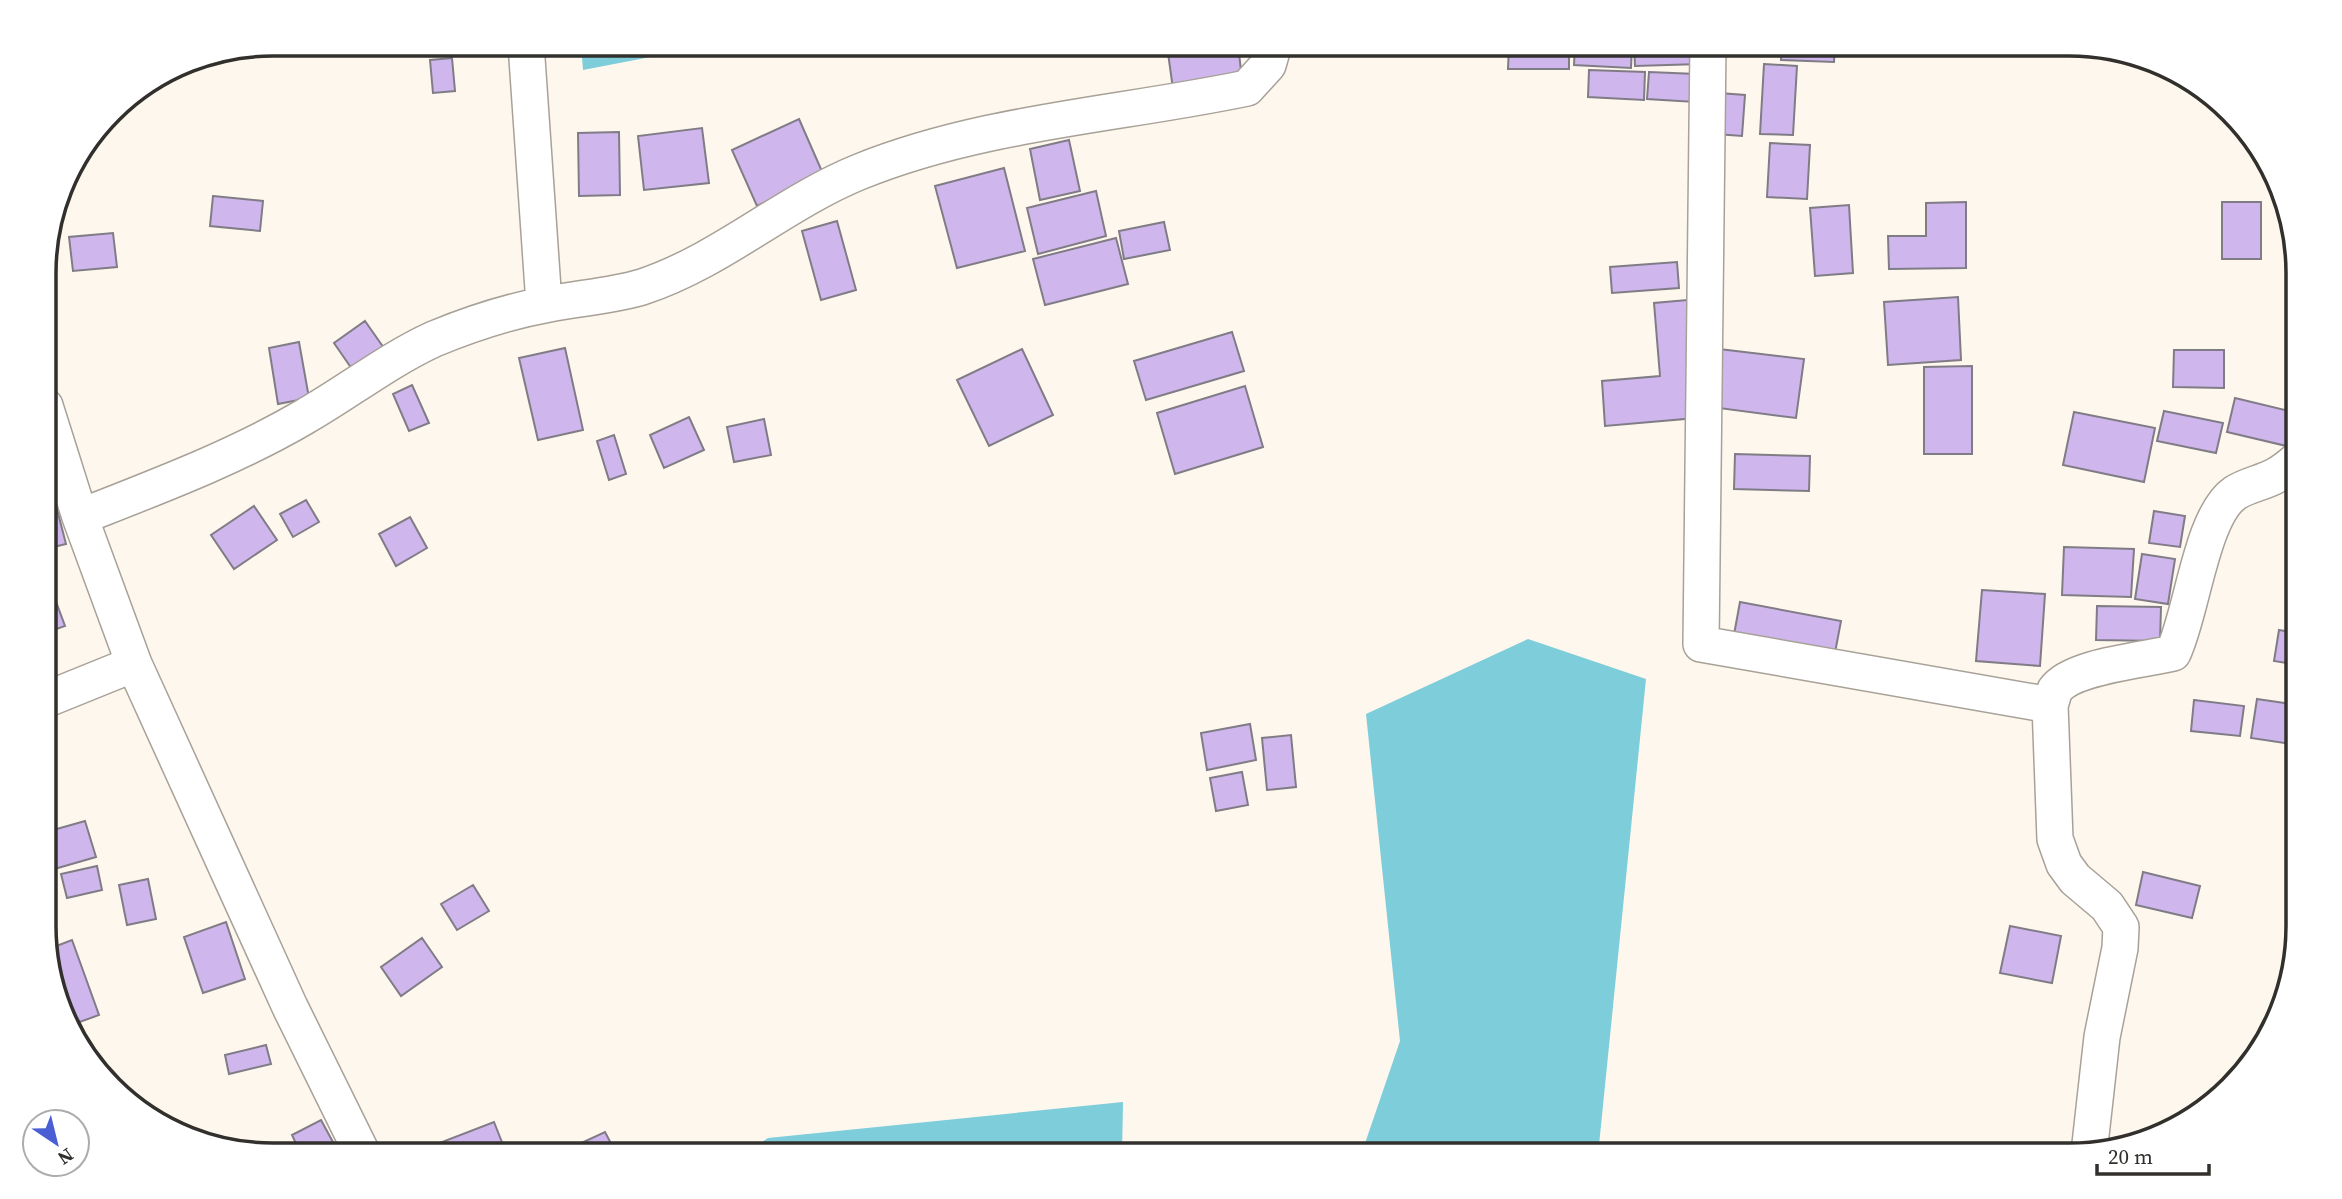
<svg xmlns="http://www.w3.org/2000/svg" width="2342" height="1199" font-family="'Source Serif 4',serif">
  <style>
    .water { fill: #7dcdda }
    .building { fill: #cfb7ee; stroke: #807c86; stroke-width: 2 }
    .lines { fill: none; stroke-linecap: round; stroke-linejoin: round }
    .minor-casing { stroke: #a7a198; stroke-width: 38 }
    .minor { stroke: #fff; stroke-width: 35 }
    .rim { fill: none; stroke: #32302c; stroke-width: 3.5 }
  </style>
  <rect width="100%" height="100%" fill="#fef7ed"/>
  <path class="water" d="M581,44H718L583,70Z
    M1528,639L1646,679L1598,1155H1361L1400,1041L1366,714Z
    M1123,1102L1122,1155H743L768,1138Z"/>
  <path class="building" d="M1238,44L1242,80L1173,89L1168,53Z
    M1509,44H1569V69H1508Z
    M1575,44H1632L1631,68L1574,65Z
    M1634,44H1700V64L1635,66Z
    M1716,44H1771V54L1716,51Z
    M1782,44H1835L1834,62L1781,60Z
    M452,58L455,91L433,93L430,60Z
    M1764,64L1797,66L1793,135L1760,134Z
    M1589,70L1645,72L1644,100L1588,97Z
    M1649,72L1696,74L1695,102L1647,99Z
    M1719,93L1745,95L1742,136L1716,134Z
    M799,119L824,176L757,206L732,150Z
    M702,128L709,183L644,190L638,136Z
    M619,132L620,195L579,196L578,133Z
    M1069,140L1080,191L1040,200L1030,149Z
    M1770,143L1810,145L1807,199L1767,197Z
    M1004,168L1025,251L957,268L935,186Z
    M1096,191L1106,236L1038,254L1027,208Z
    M213,196L263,201L260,231L210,226Z
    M1966,202V268L1889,269L1888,236H1926V203Z
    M2222,202H2261V259H2222Z
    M1849,205L1853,273L1815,276L1810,208Z
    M837,221L856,290L821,300L802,231Z
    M1164,222L1170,250L1124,259L1119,231Z
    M113,233L117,267L73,271L69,237Z
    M1116,238L1128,284L1045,305L1033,259Z
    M1677,262L1679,288L1612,293L1610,267Z
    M1958,297L1961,360L1888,365L1884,302Z
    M1687,300L1696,418L1605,426L1602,381L1660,376L1654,303Z
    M365,321L386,351L354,372L334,343Z
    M1232,332L1244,371L1146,400L1134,361Z
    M299,342L309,398L278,404L269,348Z
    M565,348L583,430L538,440L519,358Z
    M1022,349L1053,415L989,446L957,380Z
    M1719,349L1804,359L1796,418L1711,407Z
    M2174,350H2224V388L2173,387Z
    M1972,366V454H1924V367Z
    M412,385L429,423L409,431L393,394Z
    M1245,386L1263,447L1175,474L1157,413Z
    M2235,398L2297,413L2295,448L2227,432Z
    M2164,411L2223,423L2216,453L2157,441Z
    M2074,412L2155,428L2144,482L2063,465Z
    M689,417L704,450L664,468L650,435Z
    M764,419L771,455L734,462L727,427Z
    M614,435L626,474L609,480L597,441Z
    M1735,454L1810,456L1809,491L1734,489Z
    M48,474L66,544L45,549V475Z
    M306,500L319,522L293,537L280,514Z
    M254,506L277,540L234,569L211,535Z
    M2154,511L2185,516L2180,547L2149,543Z
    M410,517L427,548L396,566L379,534Z
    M2064,547L2134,549L2131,597L2062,595Z
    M2142,554L2175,559L2168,604L2135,599Z
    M45,572L65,626L45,633Z
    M1982,590L2045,594L2040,666L1976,661Z
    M1740,602L1841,621L1834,658L1733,640Z
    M2097,606L2161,607L2160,641L2096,640Z
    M2279,630L2297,633L2298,665L2274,661Z
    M2257,699L2298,705V745L2251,738Z
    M2194,700L2244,706L2240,736L2191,731Z
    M1250,724L1256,760L1207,770L1201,733Z
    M1291,735L1296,787L1267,790L1262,738Z
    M1242,772L1248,805L1216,811L1210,778Z
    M85,821L96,857L51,870L46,851V832Z
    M97,866L102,890L67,898L61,874Z
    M2143,872L2200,886L2192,918L2136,905Z
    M148,879L156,919L127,925L119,885Z
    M473,885L489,911L457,930L441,904Z
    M226,922L245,979L203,993L184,937Z
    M2010,926L2061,936L2052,983L2000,973Z
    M422,938L442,967L401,996L381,967Z
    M72,940L99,1015L74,1024L46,956V950Z
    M266,1045L271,1064L229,1074L225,1055Z
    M321,1120L340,1155H289L299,1150L292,1135Z
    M494,1122L507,1155H432L429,1147Z
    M605,1132L617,1155H566L564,1151Z"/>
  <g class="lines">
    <defs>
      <path id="minor" d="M526,44L544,304
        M1708,44L1701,644L2050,705
        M45,406L80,517L134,664L290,1007L363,1155
        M80,517C156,487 234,458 304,417C348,392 388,360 434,339C470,324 510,311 549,304C579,298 612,296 642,287C721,261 783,203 859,172C982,122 1118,115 1247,88L1268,65L1274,44
        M45,700L134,664
        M2089,1153L2102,1037L2120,948L2121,927L2107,906L2075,879L2064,864L2055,839L2050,705C2052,701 2053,694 2055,690C2071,666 2145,660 2173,653C2192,614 2201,516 2235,493C2247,485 2262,483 2275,476C2283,472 2290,466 2297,460"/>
    </defs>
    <use href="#minor" class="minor-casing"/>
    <use href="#minor" class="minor"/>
  </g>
  <path d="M0 0H2342V1199H0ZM273 56H2069A217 217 0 0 1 2286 273V926A217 217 0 0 1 2069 1143H273A217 217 0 0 1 56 926V273A217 217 0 0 1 273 56Z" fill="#fff" fill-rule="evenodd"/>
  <path class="rim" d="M273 56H2069A217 217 0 0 1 2286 273V926A217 217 0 0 1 2069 1143H273A217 217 0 0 1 56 926V273A217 217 0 0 1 273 56Z"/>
  <g transform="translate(56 1143) rotate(145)"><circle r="33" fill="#ffffff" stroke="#adacab" stroke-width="2"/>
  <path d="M0-5L12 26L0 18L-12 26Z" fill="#495fd3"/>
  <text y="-10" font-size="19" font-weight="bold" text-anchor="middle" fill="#32302c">N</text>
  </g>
  <path d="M2097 1164v10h112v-10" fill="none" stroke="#32302c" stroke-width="3.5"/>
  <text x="2108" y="1164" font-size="21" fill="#32302c" stroke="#ffffff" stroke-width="5" paint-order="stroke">20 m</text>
</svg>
